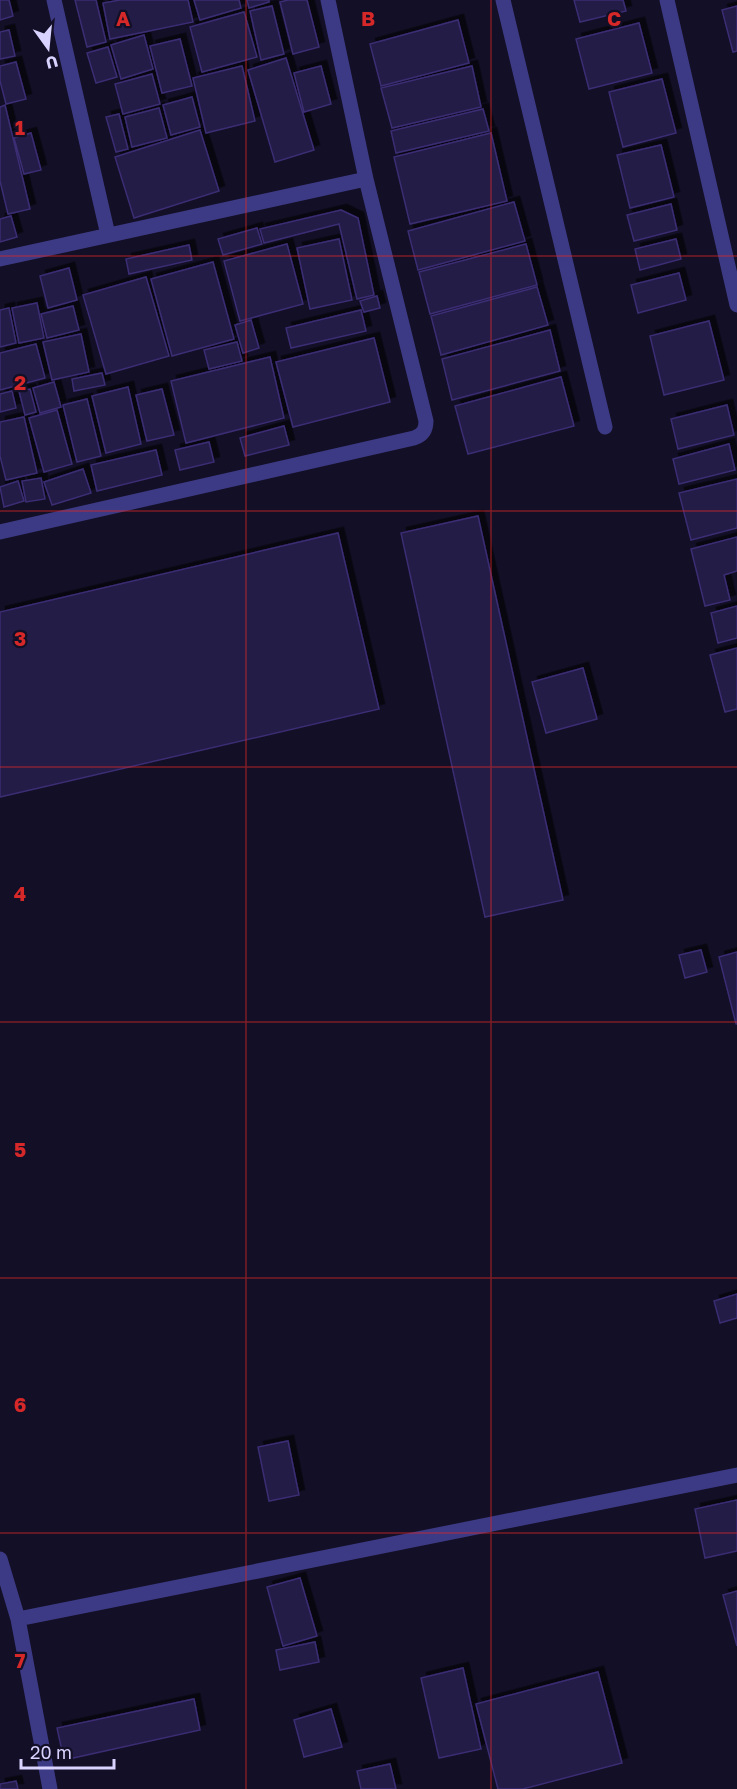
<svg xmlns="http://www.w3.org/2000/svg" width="737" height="1789" font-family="'Golos Text',sans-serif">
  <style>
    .building { fill: #241b47; stroke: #3b2d73; stroke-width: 1.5; filter: url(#shadow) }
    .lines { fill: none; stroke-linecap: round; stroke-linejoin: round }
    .service { stroke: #3d3a85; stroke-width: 15 }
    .minor { stroke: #3d3a85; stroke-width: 15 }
    .tertiary { stroke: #3d3a85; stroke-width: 15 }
    .grid { fill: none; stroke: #d62828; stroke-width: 1.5; stroke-opacity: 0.55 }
    .grid-label { font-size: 20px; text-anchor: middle; font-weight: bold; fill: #d62828; stroke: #130f26; stroke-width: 4.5; stroke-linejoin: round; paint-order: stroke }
  </style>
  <defs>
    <filter id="shadow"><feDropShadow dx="5.5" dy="-5.5" stdDeviation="0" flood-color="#0009"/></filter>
  </defs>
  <rect width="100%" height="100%" fill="#130f26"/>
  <path class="building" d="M0,0H9L13,16L0,20Z
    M75,0H96L106,42L87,47Z
    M120,0H188L193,22L110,39L103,3Z
    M194,0H239L241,8L200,20Z
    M247,0H269V2L249,8Z
    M288,0H307L319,47L293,54L280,2Z
    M574,0H623L626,11L580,22Z
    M272,6L284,54L261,60L250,11Z
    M737,6V51L733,52L722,10Z
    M244,12L257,57L202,72L190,27Z
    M458,20L469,63L381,86L370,44Z
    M639,23L652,73L589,89L576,39Z
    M9,30L15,56L0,59V32Z
    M144,35L153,69L121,79L111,45Z
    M180,39L192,86L162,93L150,46Z
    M108,47L117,77L96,83L87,53Z
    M286,58L314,150L275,162L248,70Z
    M16,62L26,99L6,104L0,81V66Z
    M242,66L255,121L206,133L193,78Z
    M321,66L331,104L304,112L294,73Z
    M472,66L481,107L392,128L381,88Z
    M152,74L160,104L123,114L115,84Z
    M662,79L676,133L623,147L609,92Z
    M192,97L200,127L171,135L163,105Z
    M5,105L30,209L8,214L0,181V107Z
    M159,108L167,138L132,147L125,117Z
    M483,109L489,131L396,153L391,131Z
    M119,114L128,149L116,152L106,117Z
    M200,130L219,191L134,218L115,157Z
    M31,133L41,170L24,174L14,138Z
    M491,133L507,201L410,224L394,157Z
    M661,145L674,197L630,208L617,155Z
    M514,202L525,241L418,270L408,231Z
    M671,204L677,230L634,241L627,215Z
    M341,210L358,218L374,295L357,299L339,224L264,243L260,229Z
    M11,216L17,237L0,242V219Z
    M257,228L262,244L223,255L218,239Z
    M339,239L352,300L310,309L297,248Z
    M676,239L681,259L640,270L635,249Z
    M287,244L303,304L240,321L224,261Z
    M526,244L537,285L430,314L419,272Z
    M189,245L192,260L129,274L126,259Z
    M213,262L234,339L172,356L151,279Z
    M69,268L77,300L48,308L40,276Z
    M679,273L686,300L638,313L631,285Z
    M146,277L169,356L106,374L83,295Z
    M537,287L548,325L441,355L431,316Z
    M377,296L380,308L364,312L360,301Z
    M37,303L44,338L19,343L12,308Z
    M73,306L79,330L47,338L41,314Z
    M9,308L16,343L0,347V310Z
    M361,310L366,331L291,348L286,328Z
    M251,320L259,348L243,353L235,325Z
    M709,321L724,380L664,395L650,336Z
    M550,330L560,371L452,400L442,359Z
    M81,334L89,372L52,380L43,342Z
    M374,338L390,402L293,427L276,362Z
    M237,342L242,361L209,369L204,350Z
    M36,344L45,378L0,390V353Z
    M270,357L284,418L186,443L171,381Z
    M102,373L105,385L74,391L72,379Z
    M561,377L574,426L468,454L455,406Z
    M54,382L61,407L40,413L33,388Z
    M128,387L141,444L106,453L92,396Z
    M30,389L36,412L25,415L19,391Z
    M162,389L174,435L147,441L136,395Z
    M12,391L16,408L0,412V394Z
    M87,399L101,456L77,462L63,405Z
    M727,405L734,435L678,449L671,419Z
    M57,410L72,464L44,472L29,418Z
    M24,417L37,473L6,480L0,456V422Z
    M284,426L289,445L245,456L240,438Z
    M209,442L214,462L180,470L175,450Z
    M729,444L735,470L679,484L673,459Z
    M156,450L162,475L97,491L91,465Z
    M83,469L91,493L52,505L44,482Z
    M41,478L45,499L26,502L22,481Z
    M737,479V528L691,540L679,493Z
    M18,481L24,501L4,507L0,487Z
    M478,516L563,900L485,917L401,533Z
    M338,533L379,709L0,797V612Z
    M737,537V571L724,575L730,600L705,606L691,549Z
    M737,606V638L718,643L711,613Z
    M737,648V709L725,712L710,655Z
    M583,668L597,719L546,733L532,682Z
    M701,950L707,972L685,978L679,955Z
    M737,952V1024H736L719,957Z
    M737,1294V1318L720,1323L714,1301Z
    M288,1441L299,1495L269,1501L258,1447Z
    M737,1500V1551L705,1558L695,1509Z
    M300,1578L317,1636L283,1646L267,1587Z
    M737,1591V1646L723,1595Z
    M315,1642L319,1662L280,1670L276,1650Z
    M463,1668L481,1749L439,1758L421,1678Z
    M598,1672L622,1763L523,1789H498L476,1704Z
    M194,1699L200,1730L64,1760L57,1728Z
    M331,1709L342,1747L304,1757L294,1720Z
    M390,1764L396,1789H361L357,1771Z
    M16,1781L18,1789H0V1784Z"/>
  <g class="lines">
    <path class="service" d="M503,0L605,427"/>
    <path class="minor" d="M54,0L108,235
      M0,259L366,179
      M0,532L414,438C423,435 426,430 426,421L366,179L328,0
      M0,1559L18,1619L50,1789
      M18,1619L737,1475"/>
    <path class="tertiary" d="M667,0L737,305"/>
  </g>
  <path class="grid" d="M246,0V1789M491,0V1789M0,256H737M0,511H737M0,767H737M0,1022H737M0,1278H737M0,1533H737"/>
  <g class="grid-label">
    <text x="123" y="26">A</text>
    <text x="368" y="26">B</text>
    <text x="614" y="26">C</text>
    <text x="20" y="135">1</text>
    <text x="20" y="390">2</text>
    <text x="20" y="646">3</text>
    <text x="20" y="901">4</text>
    <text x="20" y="1157">5</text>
    <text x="20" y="1412">6</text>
    <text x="20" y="1668">7</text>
  </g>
  <g transform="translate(48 48) rotate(165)" stroke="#130f26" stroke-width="4.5" paint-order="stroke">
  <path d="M0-4.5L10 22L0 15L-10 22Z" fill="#d9d4ff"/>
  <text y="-9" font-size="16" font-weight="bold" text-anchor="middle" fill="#d9d4ff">U</text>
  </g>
  <path d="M21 1759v9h93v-9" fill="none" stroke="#d9d4ff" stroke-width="3"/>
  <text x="30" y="1759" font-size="18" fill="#d9d4ff" stroke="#130f26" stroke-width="4.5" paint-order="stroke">20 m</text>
</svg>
